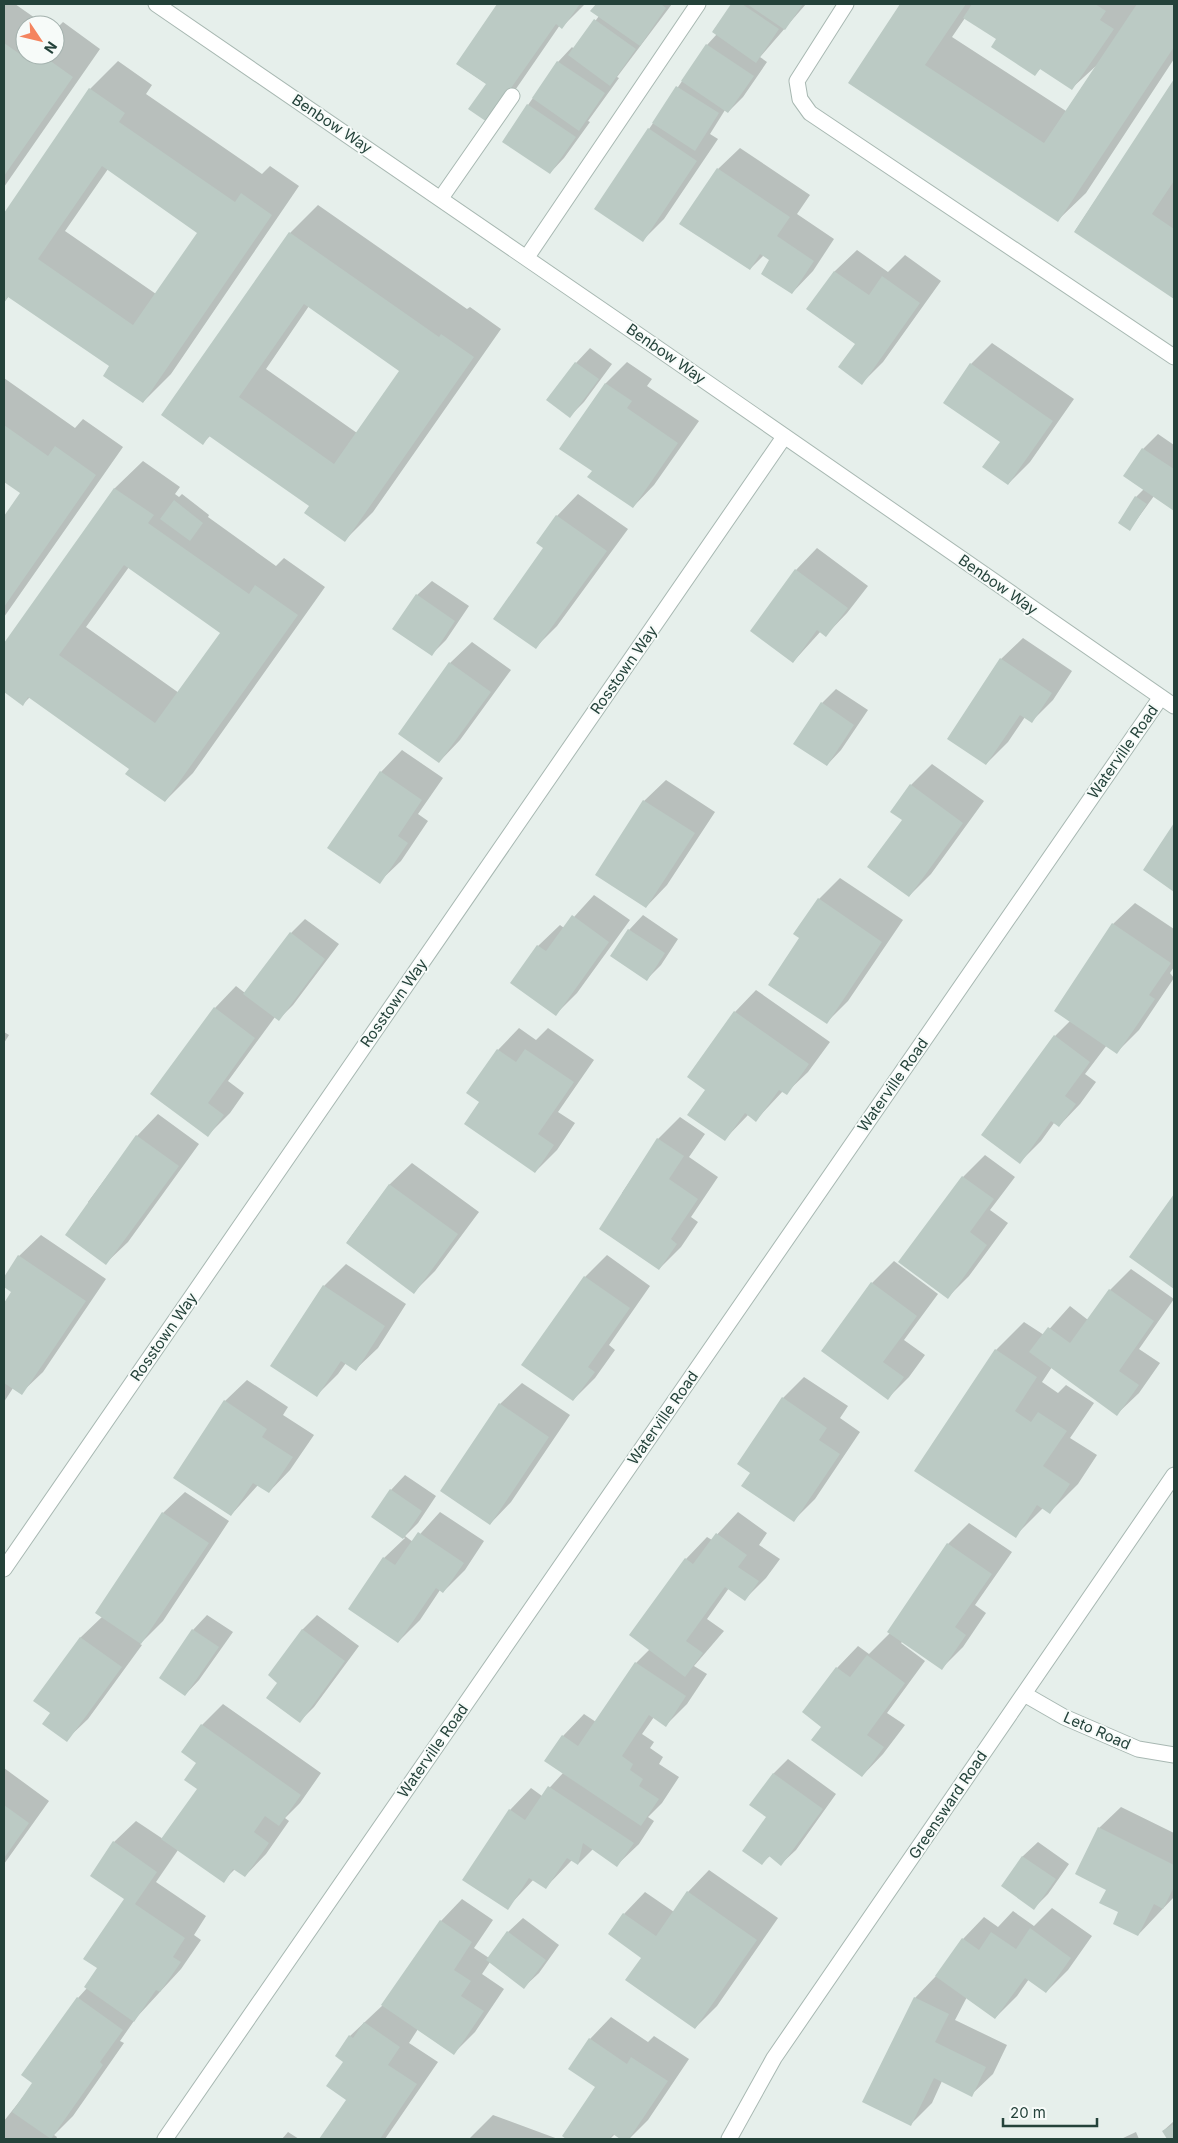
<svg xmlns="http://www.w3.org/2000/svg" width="1178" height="2143" font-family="Inter,sans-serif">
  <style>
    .shadow { fill: #0003; fill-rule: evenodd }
    .building { fill: #bbcac4; fill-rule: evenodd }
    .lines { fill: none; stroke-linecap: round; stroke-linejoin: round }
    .lane-casing { stroke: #a8b8b2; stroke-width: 17 }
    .street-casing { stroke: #a8b8b2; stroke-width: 17 }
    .lane { stroke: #fff; stroke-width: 15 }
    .street { stroke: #fff; stroke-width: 15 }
    .labels { text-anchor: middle; stroke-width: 4; stroke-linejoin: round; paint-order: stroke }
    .street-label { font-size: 15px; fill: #24423a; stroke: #f7fbf9 }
  </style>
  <rect width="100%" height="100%" fill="#e6efeb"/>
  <path class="shadow" d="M4,4H15L45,25H25V55H55V30L63,22L100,49L4,187Z
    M499,4H585L562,27L560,25L509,99L457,64Z
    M597,4H672L617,77L619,78L588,121L590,122L564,158L550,173L528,105L558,62L572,47L574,49L599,16L592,11Z
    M733,4H806L760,57L767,62L743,97L728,112L725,110L710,134L718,139L664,219L643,240L649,129L707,45L717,34L713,31Z
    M901,4H1174V59L1086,193L1058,220L849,83ZM965,18L998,39L1035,74L1041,68L1072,88L1097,65L1066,111L952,37Z
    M118,61L152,85L146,94L262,174L270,166L299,186L171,374L143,402L111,365L9,296L4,302V215L90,89ZM108,169L199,232L156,294L65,231Z
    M1174,82V297L1075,231Z
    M740,148L810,195L797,214L834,239L813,271L792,293L771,260L764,255L750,269L718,169Z
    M318,205L467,309L470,307L501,329L373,512L345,540L311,505L211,435L203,443L162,415L290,233ZM309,306L401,370L357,433L266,369Z
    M857,250L888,272L905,255L941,281L883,362L862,383L857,344L808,309L835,271Z
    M992,343L1074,399L1030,462L1008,484L1002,442L971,364Z
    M590,348L612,364L584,402L570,416L576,363Z
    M627,362L652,379L647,386L699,421L654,485L633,507L594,470L561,448L606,383Z
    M4,378L75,428L83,419L123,447L4,617V518L22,493L4,480Z
    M1158,434L1174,445V509L1154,496L1130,529L1136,497L1144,489L1125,476L1143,449Z
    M143,461L180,487L175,494L179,497L182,494L209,515L208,517L276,566L284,558L325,587L193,773L165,801L131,768L30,697L23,704L4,691V645L115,488ZM129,567L222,633L179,693L86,627Z
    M578,494L628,529L557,626L535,648L545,548L557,516Z
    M817,548L868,586L847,613L826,635L821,631L793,662L796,570Z
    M432,581L469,606L446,640L432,654L417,595Z
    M1023,638L1072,671L1053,700L1032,721L1025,717L1008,742L986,764L1001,659Z
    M472,642L511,670L460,740L439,762L450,663Z
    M836,689L868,710L841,750L827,765L822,703Z
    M402,750L443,778L418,814L428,821L401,861L379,882L381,772Z
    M932,764L984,801L931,874L909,896L911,785Z
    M666,780L715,812L667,885L646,907L644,801Z
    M1174,826V890L1144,870Z
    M840,878L903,920L848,1001L827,1022L801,938L819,899Z
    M594,895L630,920L577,993L556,1014L538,946L560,925L564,928Z
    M1135,903L1174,929V967L1170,973L1174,978L1139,1030L1117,1052L1107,1045L1085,1074L1096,1082L1080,1104L1059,1126L1054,1123L1041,1141L1020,1162L1055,1036L1070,1021L1113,924Z
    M643,915L678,939L661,965L647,979L629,930Z
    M305,919L339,944L293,1005L279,1019L275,1017L228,1081L244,1093L230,1113L208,1135L152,1094L215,1008L236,986L245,993L291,933Z
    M756,990L830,1042L808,1072L786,1093L783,1091L756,1120L748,1115L725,1139L707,1090L688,1077L735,1012Z
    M519,1028L536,1040L548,1028L594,1060L558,1112L575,1123L557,1150L535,1172L481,1102L498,1050Z
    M4,1032L9,1035L4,1043Z
    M158,1114L199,1144L128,1242L106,1263L88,1202L137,1136Z
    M680,1117L705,1134L689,1157L718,1177L691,1217L698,1222L681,1247L659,1269L622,1193L658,1139Z
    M985,1155L1015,1177L990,1210L1008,1223L969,1276L948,1297L900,1262L963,1177Z
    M412,1163L479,1212L435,1271L414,1292L347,1242L390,1184Z
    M1174,1196V1288L1131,1256Z
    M41,1235L106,1279L43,1372L21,1393L13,1388L4,1402V1305L13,1292L4,1286V1279L19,1256Z
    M607,1255L650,1286L609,1345L615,1350L595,1378L573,1400L523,1364L585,1277Z
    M894,1261L938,1294L904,1340L925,1355L909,1377L888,1398L823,1351L872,1283Z
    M346,1264L406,1304L378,1348L356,1369L346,1363L338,1374L317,1395L272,1365L324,1286Z
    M1131,1269L1174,1299L1139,1349L1160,1363L1139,1393L1117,1414L1052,1367L1042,1382L1058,1393L1066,1385L1094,1403L1070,1438L1097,1455L1078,1484L1050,1512L1043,1508L1015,1536L916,1471L996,1350L1024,1322L1044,1335L1070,1306L1088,1320L1110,1290Z
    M804,1377L848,1406L840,1418L860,1432L815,1499L794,1520L751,1473L783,1398Z
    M247,1380L288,1407L283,1415L314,1435L290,1470L269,1492L258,1485L231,1515L225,1401Z
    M522,1383L570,1415L511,1502L490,1524L500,1404Z
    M405,1475L436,1496L418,1523L405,1536L413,1542L440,1512L484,1541L465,1570L443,1592L440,1590L420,1620L398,1642L350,1609L384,1558L405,1538L373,1517L391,1490Z
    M185,1492L229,1521L163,1621L140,1644L142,1645L88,1719L66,1740L52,1713L35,1701L81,1637L102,1617L163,1513Z
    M738,1512L767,1533L759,1545L780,1559L766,1578L745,1599L729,1588L707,1619L724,1631L694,1666L707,1674L687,1704L666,1725L654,1717L642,1734L654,1742L650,1748L663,1757L659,1764L679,1777L662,1803L648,1817L654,1821L639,1844L617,1865L593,1849L578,1864L572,1860L546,1887L534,1879L507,1908L510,1810L531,1788L542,1796L563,1773V1736L584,1714L596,1722L636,1663L650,1649L630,1635L686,1559L707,1537L712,1540Z
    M969,1523L1012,1552L975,1605L986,1613L963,1647L942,1668L903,1641L901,1643L925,1661L887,1713L905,1725L883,1754L862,1776L823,1726L837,1668L858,1646L869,1654L890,1633L948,1544Z
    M207,1615L233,1632L199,1680L185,1695L193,1630Z
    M317,1615L359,1646L314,1707L300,1721L279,1682L302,1630Z
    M223,1704L321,1773L300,1803L285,1818L289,1821L266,1854L245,1876L235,1869L223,1881L178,1850L156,1882L206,1916L194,1935L201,1940L181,1969L136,2018L120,2041L124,2043L73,2116L54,2135L57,2137L56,2139H4V2121L34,2083L78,1998L87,1988L98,1968L125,1898L114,1842L136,1821L163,1839L199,1789L198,1763L202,1725Z
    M788,1759L836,1794L796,1850L781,1864L770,1856L762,1863L768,1817L751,1805L774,1773Z
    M4,1768L49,1801L4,1864Z
    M1121,1807L1174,1833V1897L1138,1935L1107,1889L1099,1828Z
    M1038,1842L1069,1864L1048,1894L1034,1908L1002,1886L1023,1856Z
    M709,1870L778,1918L717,2006L695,2028L643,1957L624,1914L645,1892L674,1912L688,1892Z
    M462,1899L493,1920L474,1948L489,1958L508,1932L523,1918L559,1945L539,1973L524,1987L490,1962L482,1974L504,1989L475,2032L454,2053L418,2029L409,2043L438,2062L385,2139H321L348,2099L345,2061L350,2036L384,2004L441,1921Z
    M1052,1908L1092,1936L1068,1970L1046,1992L1029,1979L1017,1996L995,2018L967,1997L955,2020L1007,2045L993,2074L971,2095L942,2081L932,2103L911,2124L915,1998L936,1976L963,1939L984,1917L998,1927L1013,1911L1034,1926Z
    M611,2017L648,2042L654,2036L689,2059L648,2120L629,2139H622L615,2134L610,2139H569L564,2136L597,2087L590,2039Z
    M493,2115L558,2139H469Z
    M1174,2121V2139H1168L1163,2131Z
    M288,2132L299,2139H282Z
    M1136,2132L1139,2139H1121Z"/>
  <path class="building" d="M497,4H580L562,29L556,24L487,122L468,109L486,84L456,64Z
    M596,4H661L666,8L640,46L590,11Z
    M731,4H742L779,29L756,63L712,32Z
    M747,4H803L785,30Z
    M900,4H966L925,65L1044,143L1137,4H1174V47L1058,222L848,83Z
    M972,4H1095L1106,11L1100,20L1114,29L1072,90L1040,69L1035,76L991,47L996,39L963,18Z
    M594,19L636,49L610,86L568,55Z
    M4,43L27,59L30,55H42L73,77L4,176Z
    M706,44L754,76L728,113L681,81Z
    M557,61L605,93L579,131L532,98Z
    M1174,79V181L1152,214L1174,229V299L1074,232Z
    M676,86L719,113L695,151L652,123Z
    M89,88L125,113L119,122L235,202L241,193L272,215L143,403L103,376L109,366L8,297L4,303V213ZM102,166L197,233L133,325L38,259Z
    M527,104L576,137L550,174L502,142Z
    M648,128L697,161L643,242L594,209Z
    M717,168L790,217L777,236L814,261L792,294L761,274L769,260L760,254L750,270L679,224Z
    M289,232L439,337L441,334L474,357L345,542L304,513L309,506L209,436L203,445L161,415ZM304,304L399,371L334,464L239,397Z
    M834,271L869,295L882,276L920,303L862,385L838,367L855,344L806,309Z
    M575,362L599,379L570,418L546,400Z
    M970,363L1053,421L1008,485L982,467L1000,442L943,403Z
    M605,383L632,401L627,408L678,443L633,508L587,477L592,471L559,449Z
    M4,425L48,456L55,446L96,475L4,607V516L20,493L4,482Z
    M1142,448L1174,469V511L1123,476Z
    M114,488L154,515L148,523L249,594L255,585L298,615L165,802L125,774L129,769L28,697L23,706L4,692V643ZM124,565L220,633L155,723L59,655Z
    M1135,496L1147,504L1130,531L1118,523Z
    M174,500L203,523L190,541L160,519Z
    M556,515L607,551L536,649L493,619L543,548L536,543Z
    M795,569L848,608L826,637L817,630L793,663L750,631Z
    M416,594L455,621L432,656L392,629Z
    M1000,658L1052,693L1032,723L1020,715L986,765L947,739Z
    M449,662L491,692L439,763L398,734Z
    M821,702L854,725L827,766L793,744Z
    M380,771L422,800L398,836L408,843L380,884L327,848Z
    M910,784L963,823L909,897L867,867L902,820L890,812Z
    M643,800L695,833L646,908L595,875Z
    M1174,823V892L1143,870Z
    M818,898L882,942L827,1024L768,985L799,938L793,934Z
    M572,915L609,942L556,1016L510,983L537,945L546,951Z
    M1112,923L1171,963L1149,995L1155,999L1117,1054L1054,1011Z
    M628,929L665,953L647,981L610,956Z
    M290,932L325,959L279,1021L243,994Z
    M214,1007L255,1038L208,1103L224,1115L208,1137L150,1094Z
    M734,1011L809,1064L787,1095L779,1090L756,1122L745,1113L725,1141L687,1115L705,1090L687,1077Z
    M1054,1035L1090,1062L1065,1096L1076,1104L1059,1127L1051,1121L1020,1164L981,1135Z
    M497,1049L516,1062L525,1049L574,1082L538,1134L554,1145L535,1173L464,1124L479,1102L466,1093Z
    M136,1135L179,1166L106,1265L65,1235Z
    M657,1138L684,1156L669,1179L698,1199L671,1239L677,1244L659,1270L599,1229Z
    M962,1176L994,1199L970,1232L987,1245L948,1299L898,1262Z
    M389,1184L458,1234L414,1294L346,1243Z
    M1174,1194V1289L1129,1257Z
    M18,1255L86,1301L22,1395L4,1383V1303L11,1292L4,1287V1277Z
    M584,1276L630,1308L588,1367L595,1372L573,1401L521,1365Z
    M871,1282L917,1316L883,1362L904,1377L888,1400L821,1351Z
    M323,1285L385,1326L356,1371L341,1361L317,1397L270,1366Z
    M1109,1289L1154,1321L1119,1371L1139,1385L1117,1416L1029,1352L1048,1327L1070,1343Z
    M995,1349L1037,1377L1015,1411L1031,1422L1038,1412L1067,1431L1043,1466L1070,1484L1050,1514L1037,1505L1016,1538L914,1471Z
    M782,1397L827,1428L819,1440L840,1454L794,1522L741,1486L750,1473L737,1464Z
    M224,1400L267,1429L262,1437L293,1457L269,1493L253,1483L231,1516L173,1478Z
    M499,1403L549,1437L490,1525L440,1491Z
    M390,1489L422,1511L403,1539L371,1517Z
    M162,1512L209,1543L141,1644L95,1613Z
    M418,1532L464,1563L443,1593L436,1588L398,1643L348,1609L383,1557L395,1565Z
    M716,1533L747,1555L738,1567L759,1581L745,1601L725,1587L686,1641L703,1653L685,1677L629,1635L685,1558L693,1564Z
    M947,1543L992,1574L955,1627L966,1635L942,1670L887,1632Z
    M192,1629L219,1647L185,1696L159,1678Z
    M302,1629L345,1661L300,1723L266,1698L277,1683L268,1675Z
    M80,1637L122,1667L67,1742L42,1724L50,1713L33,1701Z
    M867,1655L905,1683L867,1735L884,1747L862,1777L811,1740L821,1727L802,1712L836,1667L850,1677Z
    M635,1662L686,1696L666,1727L649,1715L622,1756L633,1764L630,1770L643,1779L639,1786L659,1799L641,1826L544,1761L562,1735L578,1746Z
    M201,1724L301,1795L279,1826L265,1816L254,1832L269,1843L245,1877L233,1869L224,1883L161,1839L197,1789L184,1780L196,1763L181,1752Z
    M773,1773L823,1809L781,1866L769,1856L762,1865L742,1851L766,1817L749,1805Z
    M548,1786L634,1843L617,1867L583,1843L578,1865L567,1858L546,1889L529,1878L508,1910L462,1880L509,1809L525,1820Z
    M4,1805L29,1823L4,1858Z
    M1098,1827L1174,1865V1887L1163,1909L1154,1904L1138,1936L1113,1924L1118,1912L1099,1903L1106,1890L1075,1874Z
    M113,1841L157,1872L135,1904L185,1938L173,1957L181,1962L160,1992L156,1990L134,2022L84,1987L97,1968L83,1959L124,1899L90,1876Z
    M1022,1856L1056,1879L1034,1910L1001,1886Z
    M687,1891L757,1940L695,2029L625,1980L641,1958L608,1934L623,1913L656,1936Z
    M440,1920L472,1942L454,1970L471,1981L461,1996L484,2011L454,2055L381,2005Z
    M1030,1928L1071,1958L1046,1993L1025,1978L995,2019L935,1976L962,1938L979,1950L991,1932L1016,1949Z
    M507,1931L546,1960L524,1989L486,1960Z
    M77,1997L123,2030L100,2062L103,2065L51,2139L12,2112L32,2083L21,2075Z
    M914,1997L949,2014L935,2042L986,2067L972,2097L934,2078L911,2126L862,2102Z
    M364,2022L400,2047L388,2065L417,2084L380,2139H319L346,2100L326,2086L343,2062L335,2056L349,2035L353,2038Z
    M589,2038L627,2064L631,2057L668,2081L629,2139H620L613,2134L609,2139H566L562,2136L595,2087L568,2069Z
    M1174,2124V2139H1167L1162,2131Z"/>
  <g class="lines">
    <defs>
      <path id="lane" d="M846,4L797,81L800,99L810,113L1174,357
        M441,198L512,96"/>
      <path id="street" d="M156,4C497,236 835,471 1174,706
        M527,257L698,4
        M4,1569L784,437
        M1024,1694L1064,1717L1138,1749L1174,1755
        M165,2139L1161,697
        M729,2139L774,2058L1174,1475"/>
    </defs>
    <use href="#lane" class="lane-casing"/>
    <use href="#street" class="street-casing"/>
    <use href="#lane" class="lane"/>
    <use href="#street" class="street"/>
  </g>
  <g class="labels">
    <g class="street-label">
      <text transform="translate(332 124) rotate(34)" y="5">Benbow Way</text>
      <text transform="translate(666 354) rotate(35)" y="5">Benbow Way</text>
      <text transform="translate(998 585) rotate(35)" y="5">Benbow Way</text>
      <text transform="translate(624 670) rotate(-55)" y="5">Rosstown Way</text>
      <text transform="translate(1123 752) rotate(-55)" y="5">Waterville Road</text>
      <text transform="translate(394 1003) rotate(-55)" y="5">Rosstown Way</text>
      <text transform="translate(893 1085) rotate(-55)" y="5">Waterville Road</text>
      <text transform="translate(164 1337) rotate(-55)" y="5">Rosstown Way</text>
      <text transform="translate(663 1418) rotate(-55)" y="5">Waterville Road</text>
      <text transform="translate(1097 1731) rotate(24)" y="5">Leto Road</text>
      <text transform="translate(433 1751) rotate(-55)" y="5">Waterville Road</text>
      <text transform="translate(948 1805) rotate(-56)" y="5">Greensward Road</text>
    </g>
  </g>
  <rect width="1178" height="2143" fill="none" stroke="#24423a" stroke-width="10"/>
  <g transform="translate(40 40) rotate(125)"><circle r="24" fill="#f7fbf9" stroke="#a3b1ad"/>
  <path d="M0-4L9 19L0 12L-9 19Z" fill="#f4845f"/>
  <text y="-8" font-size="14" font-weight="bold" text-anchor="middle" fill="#24423a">N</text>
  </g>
  <path d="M1003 2118v8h94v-8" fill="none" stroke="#24423a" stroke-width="2.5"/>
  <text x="1010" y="2118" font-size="15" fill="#24423a" stroke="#f7fbf9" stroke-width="4" paint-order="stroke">20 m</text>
</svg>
